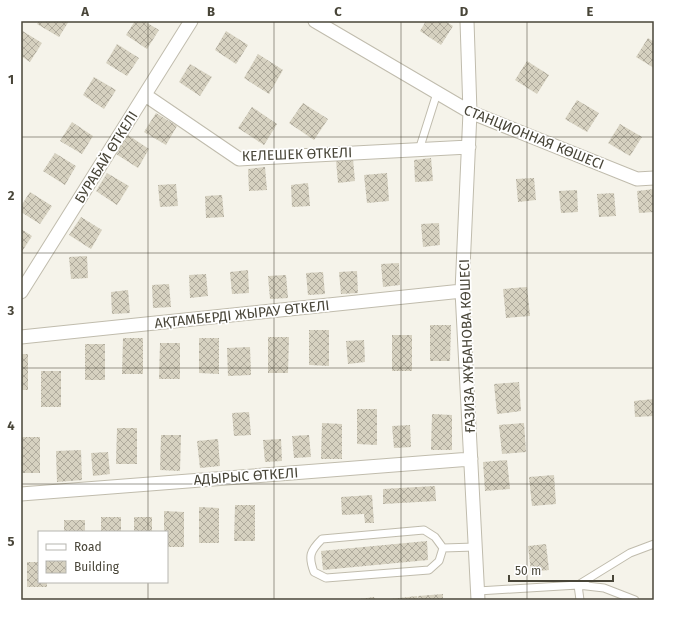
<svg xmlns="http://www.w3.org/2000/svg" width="675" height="621" font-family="'Fira Sans',sans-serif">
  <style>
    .building { fill: url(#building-cross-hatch) }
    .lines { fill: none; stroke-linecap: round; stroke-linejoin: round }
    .lane-casing { stroke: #c0bcad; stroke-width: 9 }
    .street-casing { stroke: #c0bcad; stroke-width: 15 }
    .lane { stroke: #fff; stroke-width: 7 }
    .street { stroke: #fff; stroke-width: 13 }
    .grid { fill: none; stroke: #484538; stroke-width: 1; stroke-opacity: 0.55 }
    .labels { text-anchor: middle; stroke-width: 3.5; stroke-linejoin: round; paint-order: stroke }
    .street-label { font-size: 14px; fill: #484538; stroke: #fff }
    .neatline { fill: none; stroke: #484538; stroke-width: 1.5 }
    .grid-label { font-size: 13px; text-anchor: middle; font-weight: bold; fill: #484538 }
  </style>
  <defs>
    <pattern id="building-cross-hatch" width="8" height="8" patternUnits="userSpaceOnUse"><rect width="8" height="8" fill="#d6d1c0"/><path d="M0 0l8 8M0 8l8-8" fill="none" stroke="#b0ab9d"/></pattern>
  </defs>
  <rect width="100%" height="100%" fill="#f5f3ea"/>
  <path class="building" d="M39,21H69L59,37L37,24Z
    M135,21H144L159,30L147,49L126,35Z
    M426,21H445L453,26L441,45L420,31Z
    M21,30L42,43L30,62L21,56Z
    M226,31L248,45L236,64L215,50Z
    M648,38L654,42V68L636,57Z
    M117,44L139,58L127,76L106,63Z
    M258,54L283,70L269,94L244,78Z
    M527,61L549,75L537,94L515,80Z
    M190,64L212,77L200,96L179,82Z
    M94,77L116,90L104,109L83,95Z
    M577,100L599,113L587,132L565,119Z
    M303,103L328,119L314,140L289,123Z
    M252,107L277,124L264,145L238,128Z
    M156,113L177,126L166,145L144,132Z
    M72,122L93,136L82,154L60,141Z
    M620,124L642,137L630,156L608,143Z
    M128,135L149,149L138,168L116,154Z
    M55,153L76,166L65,185L43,171Z
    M431,158L433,181L415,182L414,160Z
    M353,159L355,181L338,183L336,160Z
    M265,167L267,190L249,191L248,169Z
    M107,173L129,186L117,205L96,191Z
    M387,173L389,201L367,203L364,175Z
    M534,178L536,200L518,202L516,179Z
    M308,183L310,206L292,207L291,185Z
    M176,184L178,206L160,207L158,185Z
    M654,189V212L639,213L637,191Z
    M577,190L578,212L561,213L559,191Z
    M30,192L52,206L40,224L21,212V206Z
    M614,193L616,216L599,217L597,194Z
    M222,195L224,217L206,218L205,196Z
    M81,217L102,230L91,249L69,235Z
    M439,223L440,245L423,247L421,224Z
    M21,229L32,236L21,253Z
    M87,256L88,278L71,279L69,257Z
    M399,263L400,285L383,287L381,264Z
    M248,270L249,293L232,294L230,272Z
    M357,271L358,293L341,294L339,272Z
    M323,272L325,294L308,295L306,273Z
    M206,274L208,296L190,298L189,275Z
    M286,275L288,298L270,299L268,276Z
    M169,284L171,307L153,308L152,285Z
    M527,287L530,316L506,318L503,289Z
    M128,290L130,313L112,314L111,292Z
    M430,325H451L450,361H430Z
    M309,330H329V366L309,365Z
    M392,335H412V371H392Z
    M268,337H289L288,373H268Z
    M123,338H143V374H122Z
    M199,338H219V374L199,373Z
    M364,340L365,362L348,364L346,341Z
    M160,343H180V379H159Z
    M85,344H105V380H85Z
    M250,347L251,375L228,376L227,348Z
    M21,354H28V390H21Z
    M41,371H61V407H41Z
    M519,382L521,411L497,414L494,384Z
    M654,399V416L635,417L634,401Z
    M357,409H377V445L357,444Z
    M249,412L251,435L234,436L232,413Z
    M432,414L452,415V450H431Z
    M322,423L342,424V459H321Z
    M524,423L526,452L502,454L499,425Z
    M410,425L411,447L394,448L392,426Z
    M117,428H137V464H116Z
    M161,435H181L180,471L160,470Z
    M309,435L311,457L294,458L292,436Z
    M21,437H40V473H21Z
    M218,439L220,466L200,468L197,441Z
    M281,439L282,461L265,462L263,440Z
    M81,450L82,480L57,482L56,451Z
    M108,452L110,474L93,476L91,453Z
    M507,460L510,489L485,491L483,462Z
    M554,475L556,504L532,506L529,477Z
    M435,486L436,501L383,504V489Z
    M372,495L374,523H365L364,514L342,515L341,497Z
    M235,505H255V541H234Z
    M199,507L219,508V543H199Z
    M164,511L184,512V547H167V532H164Z
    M101,517H121V532H101Z
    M134,517H152V532H134Z
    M64,520H85V532H64Z
    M427,541L428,560L323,570L321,551Z
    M546,544L549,570L531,572L528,546Z
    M27,562H39V582H47V587H27Z
    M443,594V600H419L418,596Z
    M417,596L418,600H391V599Z
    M374,597L375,600H360V599Z"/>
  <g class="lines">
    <defs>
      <path id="lane" d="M419,150L437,93
        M424,530L435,537L443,548L439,561L429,570L326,578L314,572C308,556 310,551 322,539Z
        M443,548L475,547
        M578,585L630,553L654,544
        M578,585L580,600
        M478,591L578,585L604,588L635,600"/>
      <path id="street" d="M315,21L470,112L637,179L654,178
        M467,21L470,112L462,291L478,600
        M145,95L239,159L469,147
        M21,292L191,21
        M21,337L462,291
        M21,494L471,459"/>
    </defs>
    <use href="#lane" class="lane-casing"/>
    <use href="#street" class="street-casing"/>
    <use href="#lane" class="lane"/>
    <use href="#street" class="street"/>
  </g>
  <path class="grid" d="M148,21V532M274,21V600M401,21V600M527,21V600M21,137H654M21,253H654M21,368H654M21,484H654M148,582V600"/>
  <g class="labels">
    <g class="street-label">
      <text transform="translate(534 137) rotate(22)" y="5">СТАНЦИОННАЯ КӨШЕСІ</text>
      <text transform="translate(297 154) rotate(-2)" y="5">КЕЛЕШЕК ӨТКЕЛІ</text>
      <text transform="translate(106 157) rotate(-58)" y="5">БУРАБАЙ ӨТКЕЛІ</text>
      <text transform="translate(242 314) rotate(-6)" y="5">АҚТАМБЕРДІ ЖЫРАУ ӨТКЕЛІ</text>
      <text transform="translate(467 346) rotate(-92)" y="5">ҒАЗИЗА ЖҰБАНОВА КӨШЕСІ</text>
      <text transform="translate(246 476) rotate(-4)" y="5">АДЫРЫС ӨТКЕЛІ</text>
    </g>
  </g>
  <rect width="675" height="621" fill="none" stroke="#ffffff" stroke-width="44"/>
  <rect x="38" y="531" width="130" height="52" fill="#ffffff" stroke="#b6b5af"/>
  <rect x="46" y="544" width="20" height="6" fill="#ffffff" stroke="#b6b5af"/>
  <text x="74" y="551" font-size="12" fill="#484538">Road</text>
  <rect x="46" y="561" width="20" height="12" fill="url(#building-cross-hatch)" stroke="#b6b5af"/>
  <text x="74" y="571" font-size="12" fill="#484538">Building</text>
  <path d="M509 575v6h104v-6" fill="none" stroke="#484538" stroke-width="2"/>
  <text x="515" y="575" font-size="12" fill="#484538" stroke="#ffffff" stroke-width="3" paint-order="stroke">50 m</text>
  <rect x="22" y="22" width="631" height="577" class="neatline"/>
  <g class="grid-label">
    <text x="85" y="16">A</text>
    <text x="211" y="16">B</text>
    <text x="338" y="16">C</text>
    <text x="464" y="16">D</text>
    <text x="590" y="16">E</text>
    <text x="11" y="84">1</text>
    <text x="11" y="200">2</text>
    <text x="11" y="315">3</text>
    <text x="11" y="430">4</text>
    <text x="11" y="546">5</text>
  </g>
</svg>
